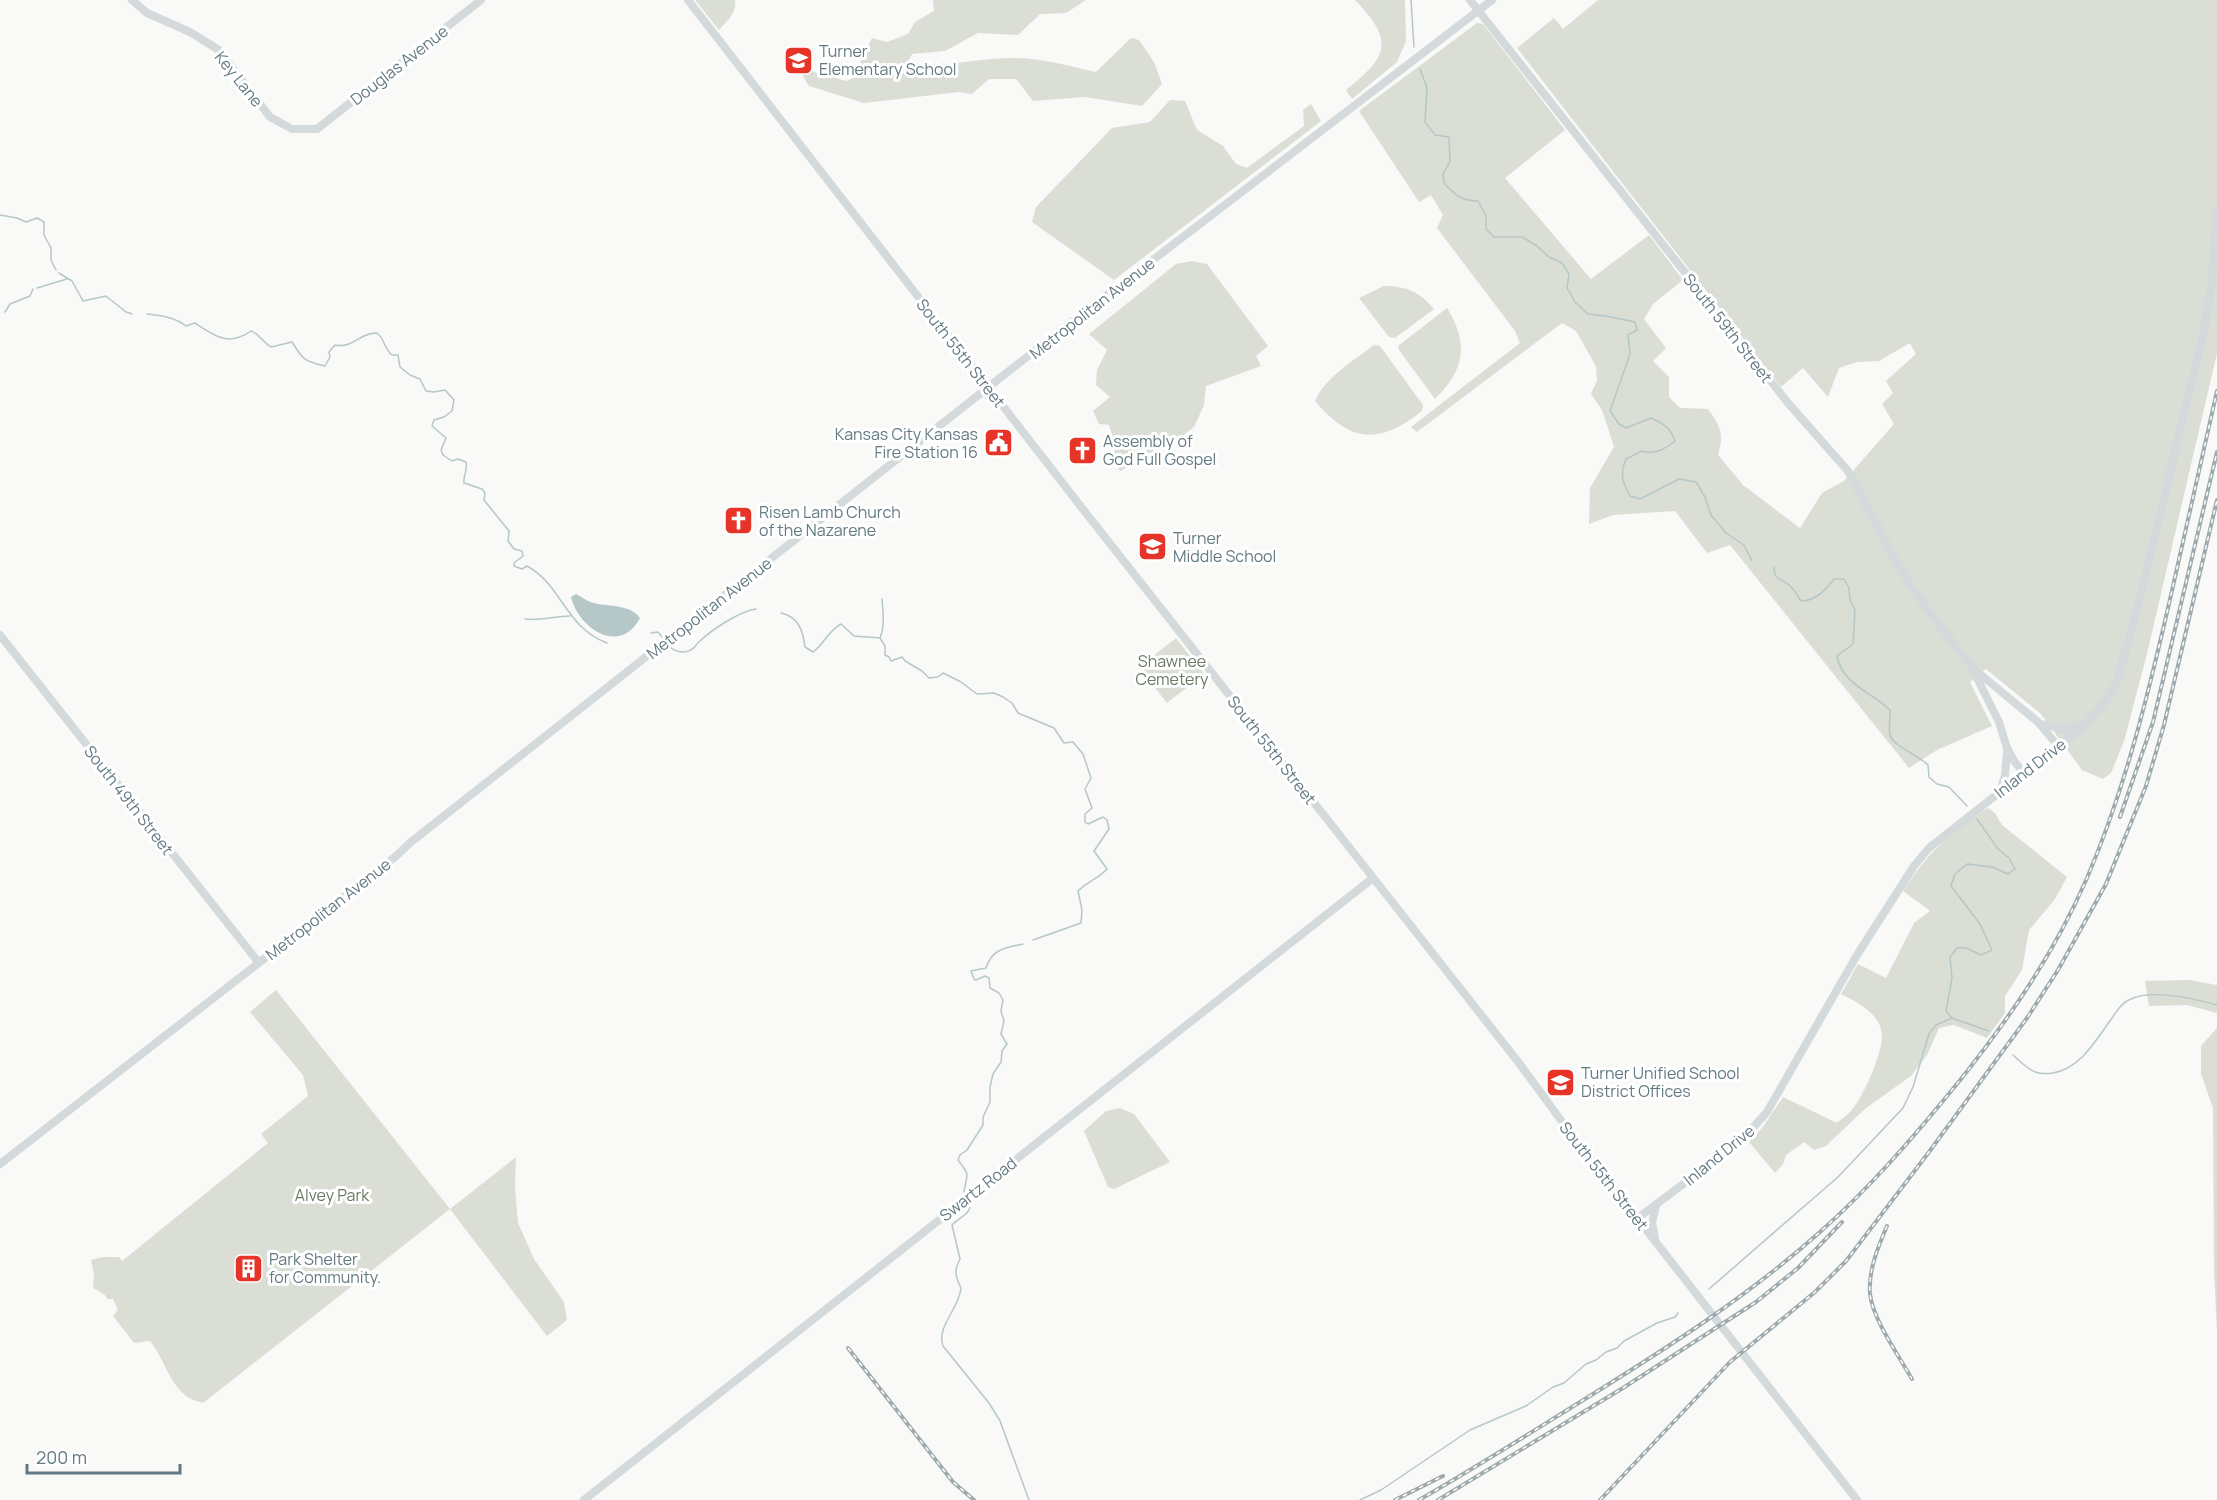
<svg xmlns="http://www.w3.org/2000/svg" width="2217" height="1500" font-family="Manrope,sans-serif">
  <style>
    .green { fill: #daded5 }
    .water { fill: #b6c7c8 }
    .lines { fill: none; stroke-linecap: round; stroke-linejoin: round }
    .stream { stroke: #b6c7c8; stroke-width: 1.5 }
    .secondary { stroke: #d4d9dc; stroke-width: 8 }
    .rail-casing { stroke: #9faaae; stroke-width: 4 }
    .rail { stroke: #fff; stroke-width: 1.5; stroke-dasharray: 4.5; stroke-linecap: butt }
    .labels { text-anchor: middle; stroke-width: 6; stroke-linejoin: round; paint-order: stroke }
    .poi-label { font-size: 16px; fill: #637a82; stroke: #fff; text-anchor: start }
    .street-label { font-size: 16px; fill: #637a82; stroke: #fff }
    .park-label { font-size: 16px; fill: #6b7a63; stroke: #fff }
  </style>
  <rect width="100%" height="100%" fill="#f9f9f7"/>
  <path class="green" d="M695,0H735C737,12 727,22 719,30Z
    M933,0H1086L1066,13L1040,14L1018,35L978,33L945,51L912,54L908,62C942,68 975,59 1009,58C1039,57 1068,66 1096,72L1131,38L1139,40L1154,62L1162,84L1142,106L1085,97L1033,101L1016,79H989L972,94L959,92L864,103L809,86L797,67L802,60L811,71L846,81L853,78L872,38L887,42L908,34L915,22L934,11Z
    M1355,0H1405L1406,41L1397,62L1352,99L1346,90C1388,57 1395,41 1355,0Z
    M1598,0H2217V353L2147,654L2124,741L2111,773L2103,779L2082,770L2041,714L1986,669L1970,682L1992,726L1937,750L1909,768L1730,545L1707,553L1675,511L1613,515L1589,524L1590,488L1614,447L1602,410L1591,394L1597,381L1596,366L1576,331L1562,323L1417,432L1411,427L1520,343L1515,331L1437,228L1443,215L1431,195L1419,202L1359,111L1477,23L1483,24L1565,130L1505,178L1591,279L1649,235L1683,280L1653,304L1644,319L1666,348L1653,361L1669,377V397L1680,408L1708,409C1721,427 1724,434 1718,455L1743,485L1800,528L1822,493L1844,481L1894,424L1882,404L1893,393L1886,381L1916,354L1910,343L1879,361L1857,362L1839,368L1828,397L1803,368L1781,387L1517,48L1554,18L1563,29Z
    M1170,100L1185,101L1197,130L1223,146L1236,164L1247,168L1304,126L1303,110L1311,104L1321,121L1114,280L1032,222L1036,207L1112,128L1150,122Z
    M1192,261L1207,264L1268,346L1256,356L1261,366L1206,386L1204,405L1194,427L1168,447L1140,456L1121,471L1114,465L1115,443L1109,425L1099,424L1093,411L1110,397L1096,385L1097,370L1107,350L1089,334L1176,264Z
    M1384,286C1406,286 1420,292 1434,309L1395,338L1389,337L1359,298Z
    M1447,308C1469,344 1465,369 1435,399L1399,350L1398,346Z
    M1374,345L1380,346L1423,405L1422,411C1380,445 1350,443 1315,401C1325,377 1355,360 1374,345Z
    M1176,638L1204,674L1167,703L1139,667Z
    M1988,808L1995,813L2002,825L2067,877L2055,899L2029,930L2022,970L2005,996V1013L1987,1038L1954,1025L1939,1028L1927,1055L1911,1076L1866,1108L1826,1146L1814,1150L1804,1142L1786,1155L1783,1164L1775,1173L1749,1142L1762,1128L1783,1097L1837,1123C1842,1119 1847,1115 1851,1111C1863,1098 1883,1052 1882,1035C1881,1014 1857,1002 1841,994L1858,964L1886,978L1914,923L1930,911L1903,891C1921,863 1937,845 1964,825C1972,819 1979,813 1988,808Z
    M2189,980L2217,985V1013L2187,1005L2149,1006L2145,981Z
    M276,990L450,1209L516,1157L515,1188L518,1223L534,1259L564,1302L567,1320L547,1336L450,1209L203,1403C197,1401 189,1399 185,1395C168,1381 164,1358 150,1341L134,1343L113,1316L118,1310L113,1299H107L105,1295L93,1288L94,1274L91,1260L103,1257H119L122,1261L268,1143L261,1134L308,1096L303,1075L250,1012Z
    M2217,1028V1331L2214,1269L2213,1108L2201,1074V1046Z
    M1120,1108L1134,1114L1170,1162L1114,1189L1108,1187L1084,1131L1106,1111Z"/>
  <path class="water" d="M576,594C582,597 588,602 594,603C609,607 630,604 640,618C620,656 579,629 571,597Z"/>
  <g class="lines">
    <path class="stream" d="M1411,0L1414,47
      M1420,69L1427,88L1425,122L1435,135L1449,137L1450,161L1443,174L1444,183C1455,195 1461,201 1478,201L1486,216V229L1494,237H1522L1537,246L1549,257L1562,263L1569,274L1567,288L1575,302L1588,314L1606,316L1635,322L1637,330L1628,335L1630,354L1610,411L1619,424L1626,428L1651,418C1664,424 1671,428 1675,441C1665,449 1655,455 1642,451L1626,459C1620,473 1622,482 1630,496L1640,499L1679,479L1696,482L1705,497L1711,515L1726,533L1744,545L1752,561
      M0,215L17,218L26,222L37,218L44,222V235L51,248V260L56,270
      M59,273L72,281L83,301L106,296L126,312L132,314
      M37,288L67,279
      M5,312L10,304L30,296L33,289
      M147,314C160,315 176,318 186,326L195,323C215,336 228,347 251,331C259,333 263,343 271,347L292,342C303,360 304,361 325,366L330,357L329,352L335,345C352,349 361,332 377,333C385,339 384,349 392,355H398L400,367L410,375L420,379L426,391L434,392L445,390L454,400L452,411L444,417L434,420L432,426L446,438L441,450L443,455L452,461L458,459L466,462C468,470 463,475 464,483L482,489L485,493L484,500L509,531L508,541L514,549L522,551L523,556L514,563V566L522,569L527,566C562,585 565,627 607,643
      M1774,567C1774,580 1781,578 1789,585C1794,589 1798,596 1801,601C1815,601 1826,590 1834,579H1844L1849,588L1850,600L1855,610L1853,644L1837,656C1842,684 1871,692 1890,710C1891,718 1888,727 1890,735C1893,746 1918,755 1928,765L1929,777L1937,784L1949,787L1967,806
      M781,613C799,617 803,631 805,647L813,652C825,643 827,632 841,624L854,636L880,638L885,646V655L889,657L891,661L902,657L905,661L922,671L929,678L938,677L943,673L961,682L977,694L994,693L1003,697L1012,703L1018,713L1054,728L1064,743L1073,742L1083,754L1091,778L1085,789L1092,808L1085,814V822L1088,824L1103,817L1107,820L1109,829L1094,851L1107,869C1098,879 1087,882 1078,891L1082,910L1081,923L1033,940
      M525,619C537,621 557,616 570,616
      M651,633L658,632L663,638
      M880,638C885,626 883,612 882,599
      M670,647C675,652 686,654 692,649C695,648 696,644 699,642C711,630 740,611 756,609
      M1977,819L1998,849L2009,858L2015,869L2008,874L1992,867L1967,864L1955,874L1951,886L1980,924L1992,950L1981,955L1966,948H1957L1950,957L1952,978L1946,1011L1952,1018L1989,1031
      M2013,1055C2026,1067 2034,1076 2053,1073C2081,1068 2096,1040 2112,1018C2117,1011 2122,1002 2131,999C2152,989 2195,999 2217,1005
      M964,1192C967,1172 971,1177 958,1160L960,1155L967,1150L983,1125V1117L990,1102V1087L993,1074L1001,1062L1002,1051L1007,1044L1001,1034L1004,1021L1001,1011L1003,1000L999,993L990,988L989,978L985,976L976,980L974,979L971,971L986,968C992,949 1005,948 1023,944
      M970,1201C972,1215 960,1216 952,1225L960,1259C954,1270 955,1276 961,1288C959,1309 936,1327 943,1346L989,1403L1000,1421L1029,1500
      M1709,1289L1838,1177L1903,1108L1913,1087L1929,1034L1936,1025L1952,1018
      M1360,1500L1381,1490L1470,1430L1526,1406L1553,1387L1564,1383L1586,1364L1596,1360L1606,1352L1617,1348L1624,1341L1657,1323L1675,1317L1678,1313"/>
    <path class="secondary" d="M132,0L147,13L190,32L219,50L270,117L292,129H317L481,0
      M688,0L1082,508L1519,1063L1563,1123L1857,1500
      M1470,0L1788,403L1848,471L1903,574L1927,609L1971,666L1999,722L2007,748L2014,761L2024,773
      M0,635L259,963
      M1975,670L2038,722L2058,746
      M2042,724L2061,729L2081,725
      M2001,789L2005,775L2007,752
      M0,1164L395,857L411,842L1042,345L1492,0
      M1638,1218L1743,1139L1767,1112L1857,955L1914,866L1929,848L2085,725L2107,699L2118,678L2140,598L2203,335L2211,287L2217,211
      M1655,1237L1652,1223L1656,1206
      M584,1500L1373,878"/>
    <defs>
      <path id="rail" d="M2120,817L2153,722L2217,452
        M1887,1226C1878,1247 1868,1271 1870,1294C1873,1320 1899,1356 1912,1379
        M848,1348L953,1482L974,1500
        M1395,1500L1443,1476
        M1419,1500C1475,1468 1530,1433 1585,1399C1667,1348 1747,1297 1820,1232C1872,1186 1917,1133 1961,1079C2011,1016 2055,952 2087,878C2126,787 2149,691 2171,595C2186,527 2202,459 2217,391
        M1438,1500L1623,1388L1756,1302L1798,1268L1842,1222
        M1600,1500L1730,1362L1815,1292L1846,1261L1929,1152L2027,1018L2058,970L2106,884L2146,786L2164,725L2217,500"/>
    </defs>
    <use href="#rail" class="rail-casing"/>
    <use href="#rail" class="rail"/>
  </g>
  <defs>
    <symbol id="school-square" viewBox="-11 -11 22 22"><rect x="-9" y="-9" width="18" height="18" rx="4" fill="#e63429" stroke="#fff"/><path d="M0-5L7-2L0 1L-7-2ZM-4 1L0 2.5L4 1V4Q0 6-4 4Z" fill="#fff"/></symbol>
    <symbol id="civic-square" viewBox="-11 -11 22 22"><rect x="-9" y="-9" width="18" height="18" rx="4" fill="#e63429" stroke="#fff"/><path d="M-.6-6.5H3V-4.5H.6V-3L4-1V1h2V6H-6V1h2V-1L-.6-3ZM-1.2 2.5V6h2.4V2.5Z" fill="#fff"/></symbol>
    <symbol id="church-square" viewBox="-11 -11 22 22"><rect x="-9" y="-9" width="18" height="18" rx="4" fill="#e63429" stroke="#fff"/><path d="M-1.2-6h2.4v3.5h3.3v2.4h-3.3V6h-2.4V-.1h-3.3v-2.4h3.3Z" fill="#fff"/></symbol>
    <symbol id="building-square" viewBox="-11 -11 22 22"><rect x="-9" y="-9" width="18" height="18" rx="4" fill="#e63429" stroke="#fff"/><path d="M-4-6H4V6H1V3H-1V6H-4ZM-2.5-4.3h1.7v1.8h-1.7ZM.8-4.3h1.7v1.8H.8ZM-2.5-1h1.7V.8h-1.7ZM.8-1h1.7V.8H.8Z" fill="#fff"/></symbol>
  </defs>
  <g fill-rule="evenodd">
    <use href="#school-square" x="782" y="44" width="33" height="33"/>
    <use href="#civic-square" x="982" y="426" width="33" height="33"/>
    <use href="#church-square" x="1066" y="434" width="33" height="33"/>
    <use href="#church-square" x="722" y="504" width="33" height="33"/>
    <use href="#school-square" x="1136" y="530" width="33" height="33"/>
    <use href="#school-square" x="1544" y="1066" width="33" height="33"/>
    <use href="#building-square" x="232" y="1252" width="33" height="33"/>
  </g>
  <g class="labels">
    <g class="poi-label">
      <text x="819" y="57">Turner<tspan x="819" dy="18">Elementary School</tspan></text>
      <text x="978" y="440" text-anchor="end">Kansas City Kansas<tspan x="978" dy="18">Fire Station 16</tspan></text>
      <text x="1103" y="447">Assembly of<tspan x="1103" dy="18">God Full Gospel</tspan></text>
      <text x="759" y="518">Risen Lamb Church<tspan x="759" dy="18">of the Nazarene</tspan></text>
      <text x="1173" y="544">Turner<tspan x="1173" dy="18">Middle School</tspan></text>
      <text x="1581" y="1079">Turner Unified School<tspan x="1581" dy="18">District Offices</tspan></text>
      <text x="269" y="1265">Park Shelter<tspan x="269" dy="18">for Community.</tspan></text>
    </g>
    <g class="street-label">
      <text transform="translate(399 65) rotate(-38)" y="6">Douglas Avenue</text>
      <text transform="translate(239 79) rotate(51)" y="6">Key Lane</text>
      <text transform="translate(1092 308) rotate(-38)" y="6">Metropolitan Avenue</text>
      <text transform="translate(1728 328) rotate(52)" y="6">South 59th Street</text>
      <text transform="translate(961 353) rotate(52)" y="6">South 55th Street</text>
      <text transform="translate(709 608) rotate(-38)" y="6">Metropolitan Avenue</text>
      <text transform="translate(1272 750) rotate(52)" y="6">South 55th Street</text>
      <text transform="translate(2030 768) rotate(-38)" y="6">Inland Drive</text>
      <text transform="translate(129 800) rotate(52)" y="6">South 49th Street</text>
      <text transform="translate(328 909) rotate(-38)" y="6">Metropolitan Avenue</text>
      <text transform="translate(1719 1155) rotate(-39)" y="6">Inland Drive</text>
      <text transform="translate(1604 1176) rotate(52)" y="6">South 55th Street</text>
      <text transform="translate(978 1189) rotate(-38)" y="6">Swartz Road</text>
    </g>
    <g class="park-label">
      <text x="1172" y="667">Shawnee<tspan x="1172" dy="18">Cemetery</tspan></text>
      <text x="332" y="1201">Alvey Park</text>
    </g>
  </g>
  <path d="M27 1464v9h153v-9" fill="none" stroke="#637a82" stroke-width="3"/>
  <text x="36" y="1464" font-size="18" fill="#637a82" stroke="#ffffff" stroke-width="4.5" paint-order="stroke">200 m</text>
</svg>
